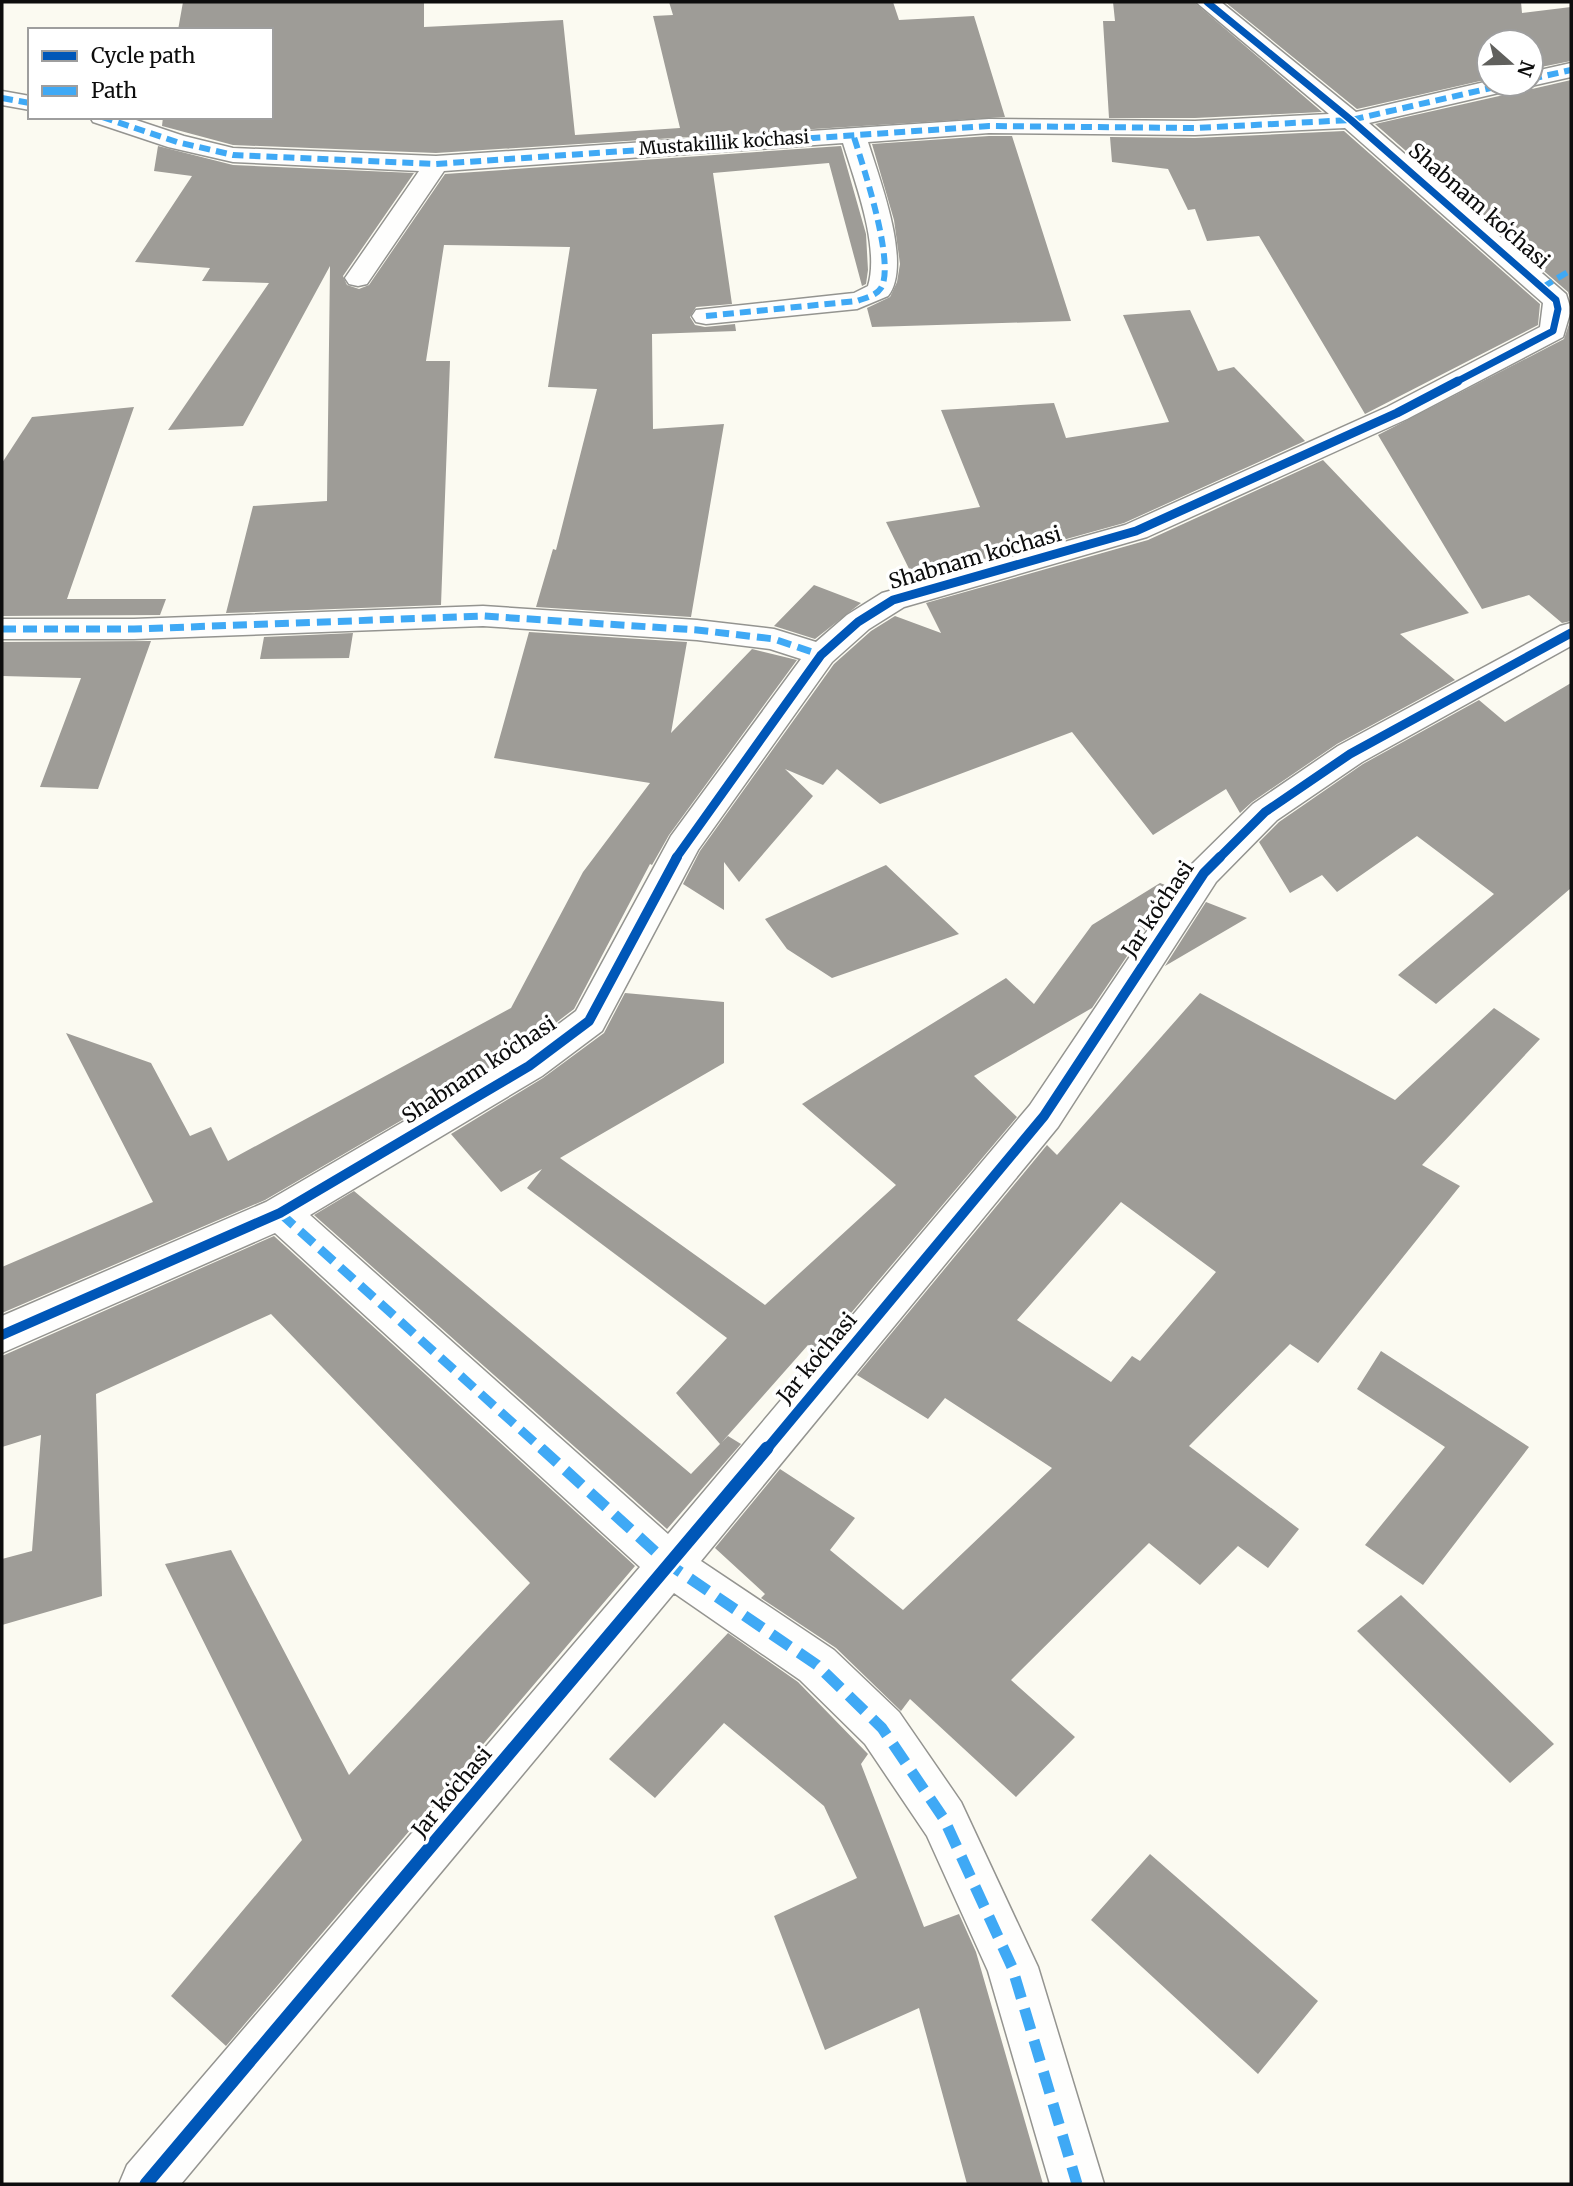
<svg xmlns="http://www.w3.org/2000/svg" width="1573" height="2186" font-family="Merriweather,serif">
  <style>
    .building { fill: #9e9c97; fill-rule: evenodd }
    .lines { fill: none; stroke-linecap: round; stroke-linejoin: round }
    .street-casing { stroke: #949490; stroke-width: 3 }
    .street { fill: #fefefd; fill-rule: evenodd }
    .quiet-far3 { stroke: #3fa9f5; stroke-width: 6; stroke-dasharray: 11 6; stroke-linecap: butt }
    .quiet-far2 { stroke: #3fa9f5; stroke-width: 7; stroke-dasharray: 14 7; stroke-linecap: butt }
    .quiet-far1 { stroke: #3fa9f5; stroke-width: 9; stroke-dasharray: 18 9; stroke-linecap: butt }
    .quiet { stroke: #3fa9f5; stroke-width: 11; stroke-dasharray: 22 11; stroke-linecap: butt }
    .cycleway-far3-casing { stroke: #fff; stroke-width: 10 }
    .cycleway-far2-casing { stroke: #fff; stroke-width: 12 }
    .cycleway-far1-casing { stroke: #fff; stroke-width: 15 }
    .cycleway-casing { stroke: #fff; stroke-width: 18 }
    .cycleway-far3 { stroke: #0057b8; stroke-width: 7 }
    .cycleway-far2 { stroke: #0057b8; stroke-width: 9 }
    .cycleway-far1 { stroke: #0057b8; stroke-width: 10 }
    .cycleway { stroke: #0057b8; stroke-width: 13 }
    .labels { text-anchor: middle; stroke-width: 7; stroke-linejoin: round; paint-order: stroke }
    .far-street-label { font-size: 18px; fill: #0d0d0d; stroke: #fff }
    .street-label { font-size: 21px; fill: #0d0d0d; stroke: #fff }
  </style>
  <rect width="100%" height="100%" fill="#fbfaf1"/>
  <path class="building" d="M183,2H424V27L563,20L575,135L680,128L653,16L673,15L669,2H893L899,20L974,16L1005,117L436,153L233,145L162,126L163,117H271V30H178Z
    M1113,2H1194L1322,112L1195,118H1109L1103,21H1115Z
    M1225,2H1521L1522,13L1571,7V61L1531,69V42H1489V79L1357,109Z
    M1571,80V302L1568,292L1375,124L1517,92L1522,86L1532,89Z
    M1344,131L1540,304L1538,325L1365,414L1259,236L1207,241L1195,209L1188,210L1168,169L1112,162L1110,137L1195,138Z
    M989,136H1012L1071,321L872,327L867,308L890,297L897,282L900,264L894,220L872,144Z
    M158,146L233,165L414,173L343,276L347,285L359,289L369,285L445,174L841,146L866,234L868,270L866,284L862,286L829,163L713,173L732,304L696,307L690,317L695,325L705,327L735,324L736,331L652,334L653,429L724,424L691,617L536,607L553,549L556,550L597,389L548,387L570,247L444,245L426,361H450L441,605L226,613L253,506L327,501L330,266L243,426L168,430L269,283L202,281L210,268L135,262L192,176L154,171Z
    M1190,310L1218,371L1234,367L1305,441L1124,523L915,581L886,522L980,507L941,410L1054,403L1066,438L1169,422L1123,315Z
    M1571,318V621L1562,623L1529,595L1482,609L1378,435L1564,339Z
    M134,407L67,599H166L160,615L2,616V463L32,417Z
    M1323,460L1469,613L1400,634L1455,680L1337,744L1252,802L1240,813L1226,789L1153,835L1072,732L880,804L837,769L823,785L785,769L813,796L739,882L724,862V910L683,884L700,851L834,664L871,631L895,616L941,633L926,603L1148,540Z
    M814,585L861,603L815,639L774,626Z
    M529,632L687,642L671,733L752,649L797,660L669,835L652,865L650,864L574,1009L515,1054L265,1200L2,1313V1267L153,1202L66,1033L151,1063L190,1136L211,1127L228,1161L511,1008L583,872L650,783L494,758Z
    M353,633L349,658L260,659L264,637Z
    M151,641L98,789L40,787L81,678L2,676V642Z
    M1571,683V888L1436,1004L1398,975L1494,894L1417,836L1337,892L1322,875L1290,893L1259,842L1279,822L1363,764L1479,700L1505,722Z
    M886,865L959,934L832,978L787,949L765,919Z
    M1160,883L1173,888L1092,1008L974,1076L1017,1117L818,1352L808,1345L722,1442L728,1436L741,1444L667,1529L314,1215L354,1191L691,1474L720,1444L676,1393L727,1338L527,1188L542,1169L501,1192L451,1134L543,1078L604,1033L625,993L724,1002V1063L560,1158L765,1305L896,1185L802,1104L1006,978L1034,1004L1092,925Z
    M1206,902L1247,918L1165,966Z
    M1200,993L1395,1100L1494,1008L1540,1039L1422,1165L1460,1186L1318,1363L1290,1344L1189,1446L1299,1529L1268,1568L1238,1546L1200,1585L1149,1543L1011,1680L1075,1737L1016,1797L910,1699L901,1711L836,1648L761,1598L765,1594L715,1548L780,1469L855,1518L830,1550L903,1610L1052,1468L945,1398L928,1419L857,1375L1047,1145L1057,1155ZM1121,1202L1216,1272L1140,1361L1132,1356L1111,1382L1017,1320Z
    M274,1236L635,1566L226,2046L171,1996L302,1840L165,1564L231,1550L349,1775L530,1583L271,1314L96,1394L102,1596L2,1625V1559L32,1551L41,1435L2,1447V1356Z
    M1381,1351L1529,1447L1423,1585L1365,1545L1445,1447L1357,1389Z
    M1401,1595L1554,1744L1510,1783L1357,1631Z
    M728,1633L798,1682L868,1754L861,1764L924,1927L959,1914L976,1952L1043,2184H967L919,2008L825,2050L774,1916L857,1878L824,1806L724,1723L655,1798L609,1759Z
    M1150,1854L1318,2001L1258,2074L1091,1920Z"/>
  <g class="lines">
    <defs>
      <path id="street" d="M1196,2H1221L1356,112L1489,81V84H1520L1516,89L1369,123L1566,294L1571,310L1563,337L1407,419L1147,537L904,607L869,629L832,662L698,850L602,1031L542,1076L310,1215L668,1534L1030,1105L1192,864L1253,804L1338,746L1560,626L1571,623V646L1362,762L1277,820L1216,882L1058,1127L701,1561L834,1650L899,1712L961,1802L1038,1967L1104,2184H1050L988,1971L927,1836L865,1744L800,1680L674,1593L181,2184H119L127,2165L640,1567L275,1233L2,1353V1316L266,1202L516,1056L576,1011L671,836L801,659L770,649L697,640L483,626L134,639H2V619H134L483,606L697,620L774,629L816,642L847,615L882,593L1125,525L1387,407L1540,327L1543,303L1345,128L1195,135L989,133L868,142C879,178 913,265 888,296L857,309L706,324L696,322L692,316L696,310L854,293L868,286C880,247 855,182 843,143L444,171L367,284L358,286L349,284L345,278L419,171L233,162L168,147L93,122L90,117H127L184,136L233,148L436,156L989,119L1195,121L1329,114Z
        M1571,63V77L1531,86L1523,84H1531V72Z
        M2,91L30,96V110L2,105Z"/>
    </defs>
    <use href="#street" class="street-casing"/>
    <use href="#street" class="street"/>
    <path class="quiet-far3" d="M1531,79L1571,70
      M2,98L30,103
      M102,117L177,142L233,155L436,164L989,126L1195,128L1351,120L1508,84
      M1543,287L1571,270
      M706,316L857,301C865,298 876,296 881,288C896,263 862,163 853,134"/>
    <path class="quiet-far2" d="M2,629H134L483,616L697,630L774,639L821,655"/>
    <path class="quiet-far1" d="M280,1213L543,1450"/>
    <path class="quiet" d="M541,1448L670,1565L817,1665L882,1728L944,1819L1012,1967L1077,2184"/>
    <defs>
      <path id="cycleway-far3" d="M1207,2L1351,120L1556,300L1558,309L1553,331L1454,383"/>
      <path id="cycleway-far2" d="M676,858L821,655L858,622L893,600L1136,531L1397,413L1458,381
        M1219,858L1265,812L1350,754L1571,633"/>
      <path id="cycleway-far1" d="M2,1335L280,1213L529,1066L589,1021L677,857
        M766,1450L1044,1116L1204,873L1220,857"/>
      <path id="cycleway" d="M146,2184L767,1448"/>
    </defs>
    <use href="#cycleway-far3" class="cycleway-far3-casing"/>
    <use href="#cycleway-far2" class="cycleway-far2-casing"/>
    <use href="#cycleway-far1" class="cycleway-far1-casing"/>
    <use href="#cycleway" class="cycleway-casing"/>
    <use href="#cycleway-far3" class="cycleway-far3"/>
    <use href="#cycleway-far2" class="cycleway-far2"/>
    <use href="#cycleway-far1" class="cycleway-far1"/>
    <use href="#cycleway" class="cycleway"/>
  </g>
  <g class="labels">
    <g class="far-street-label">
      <text transform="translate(724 143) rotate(-4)" y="6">Mustakillik koʻchasi</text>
    </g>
    <g class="street-label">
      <text transform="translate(1479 206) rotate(41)" y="7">Shabnam koʻchasi</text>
      <text transform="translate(975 558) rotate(-16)" y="7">Shabnam koʻchasi</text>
      <text transform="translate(1158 909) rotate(-56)" y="7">Jar koʻchasi</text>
      <text transform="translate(479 1070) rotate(-33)" y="7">Shabnam koʻchasi</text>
      <text transform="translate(817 1358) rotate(-50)" y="7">Jar koʻchasi</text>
      <text transform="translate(452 1792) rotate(-50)" y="7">Jar koʻchasi</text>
    </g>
  </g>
  <rect width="1573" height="2186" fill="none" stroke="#0d0d0d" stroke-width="7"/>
  <rect x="28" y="28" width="245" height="91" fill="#ffffff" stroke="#9e9e9e" stroke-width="2"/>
  <rect x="42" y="51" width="35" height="10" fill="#0057b8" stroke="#9e9e9e" stroke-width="2"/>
  <text x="91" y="63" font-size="21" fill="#0d0d0d">Cycle path</text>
  <rect x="42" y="86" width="35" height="10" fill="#3fa9f5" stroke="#9e9e9e" stroke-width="2"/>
  <text x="91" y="98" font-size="21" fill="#0d0d0d">Path</text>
  <g transform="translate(1510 63) rotate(110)"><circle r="33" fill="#ffffff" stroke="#9e9e9e" stroke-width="2"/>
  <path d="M0-5L12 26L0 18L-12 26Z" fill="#60605d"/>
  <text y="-10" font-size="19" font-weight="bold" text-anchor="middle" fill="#0d0d0d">N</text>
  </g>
</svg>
